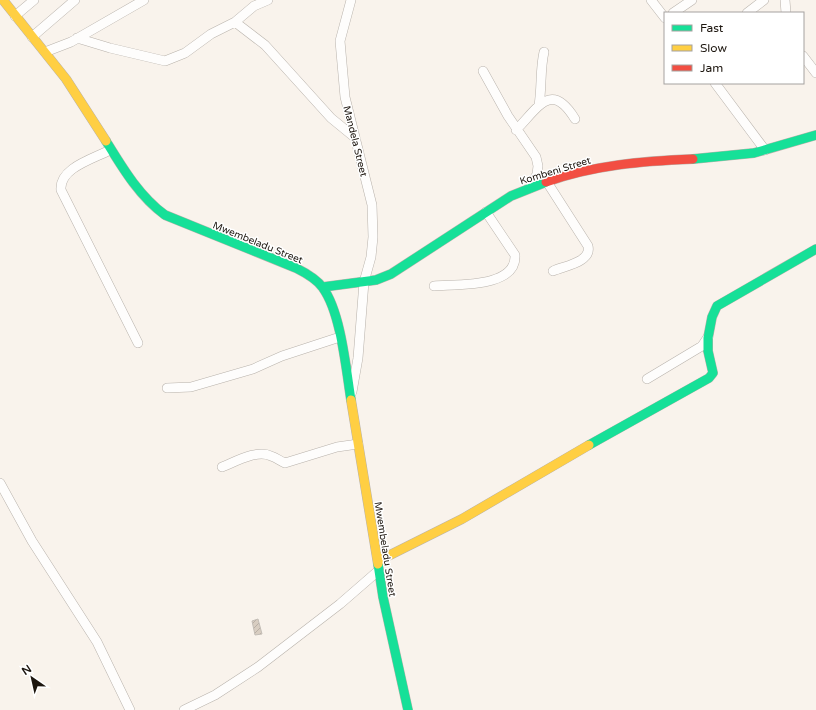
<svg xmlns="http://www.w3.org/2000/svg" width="816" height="710" font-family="'Varela Round',sans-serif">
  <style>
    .building { fill: url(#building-hatch); stroke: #c3bdb6 }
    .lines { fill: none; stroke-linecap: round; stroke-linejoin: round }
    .street-casing { stroke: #b8b2ab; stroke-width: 10 }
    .fast-casing { stroke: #b8b2ab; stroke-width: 10 }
    .slow-casing { stroke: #b8b2ab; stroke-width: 10 }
    .jam-casing { stroke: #b8b2ab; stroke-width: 10 }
    .street { stroke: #fefdfc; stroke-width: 9 }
    .fast { stroke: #16e098; stroke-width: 9 }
    .slow { stroke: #ffcf43; stroke-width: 9 }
    .jam { stroke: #f24e42; stroke-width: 9 }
    .labels { text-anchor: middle; stroke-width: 3; stroke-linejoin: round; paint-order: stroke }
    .street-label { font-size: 10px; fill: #1d160f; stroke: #fff }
  </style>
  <defs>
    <pattern id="building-hatch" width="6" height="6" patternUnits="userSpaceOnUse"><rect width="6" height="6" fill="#d8cdc1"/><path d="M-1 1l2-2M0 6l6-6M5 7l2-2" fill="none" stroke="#b9afa5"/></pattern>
  </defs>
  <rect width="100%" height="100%" fill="#f9f3ec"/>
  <path class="building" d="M258,619L262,634L255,635L252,621Z"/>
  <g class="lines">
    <defs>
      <path id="street" d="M351,0L340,41L345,97L372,205L373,237L371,257L364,282L358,358L352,392
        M651,0L665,18
        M785,0L786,13
        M673,13L692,0
        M747,13L764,0
        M15,16L34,0
        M235,22L265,45L331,118L353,136
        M32,37L75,0
        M77,38L110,48L165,61L185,53L211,34L235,22L254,6L268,0
        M45,52L71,42L144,0
        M803,56L816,73
        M483,71L508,116L536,157L538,166L537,174L530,188
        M715,83L765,150
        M539,105C542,87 540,69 544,52
        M516,130C538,108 551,80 575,119
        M110,150C93,159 59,168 61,190L138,343
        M547,182L588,246C592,262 564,266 553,271
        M434,286C457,284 517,288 515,255L486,212
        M647,379L702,346L708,337
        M167,388L191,387L253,369L282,356L340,337
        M222,467C235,462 257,449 271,456C277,458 280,461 285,463L337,447L358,444
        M0,483L32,541L97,642L130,710
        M184,710L215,695L258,667L340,604L378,571"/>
      <path id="fast" d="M106,141C122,167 139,196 165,215L296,268C306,273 317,279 323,288C341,313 346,369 351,400
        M693,159L754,153L816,135
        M323,287L376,280L391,274L511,196L546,182
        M589,445L709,378L713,373L708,351V338L712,317L717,306L816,249
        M378,564L383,597L408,710"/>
      <path id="slow" d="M3,0L66,79L106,141
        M351,400L378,564
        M378,561L462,519L589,445"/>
      <path id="jam" d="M546,182C594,165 643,161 693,159"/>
    </defs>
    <use href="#street" class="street-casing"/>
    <use href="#fast" class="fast-casing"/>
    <use href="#slow" class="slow-casing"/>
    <use href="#jam" class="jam-casing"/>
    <use href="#street" class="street"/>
    <use href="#fast" class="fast"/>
    <use href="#slow" class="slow"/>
    <use href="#jam" class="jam"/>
  </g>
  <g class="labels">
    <g class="street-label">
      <text transform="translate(356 141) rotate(76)" y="4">Mandela Street</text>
      <text transform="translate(555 170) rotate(-17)" y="4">Kombeni Street</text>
      <text transform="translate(258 242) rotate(22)" y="4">Mwembeladu Street</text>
      <text transform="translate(386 549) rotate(81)" y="4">Mwembeladu Street</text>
    </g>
  </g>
  <rect x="664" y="12" width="140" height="72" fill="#ffffff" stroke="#a5a29f"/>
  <rect x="672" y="25" width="20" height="6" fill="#16e098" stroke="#a5a29f"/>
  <text x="700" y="32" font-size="12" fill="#1d160f">Fast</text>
  <rect x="672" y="45" width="20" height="6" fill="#ffcf43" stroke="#a5a29f"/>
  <text x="700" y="52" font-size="12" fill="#1d160f">Slow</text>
  <rect x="672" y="65" width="20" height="6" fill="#f24e42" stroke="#a5a29f"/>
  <text x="700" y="72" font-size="12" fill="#1d160f">Jam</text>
  <g transform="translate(32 678) rotate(326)" stroke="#ffffff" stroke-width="3" paint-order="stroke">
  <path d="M0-3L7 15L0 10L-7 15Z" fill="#1d160f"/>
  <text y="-6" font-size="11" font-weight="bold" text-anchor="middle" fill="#1d160f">N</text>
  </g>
</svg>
